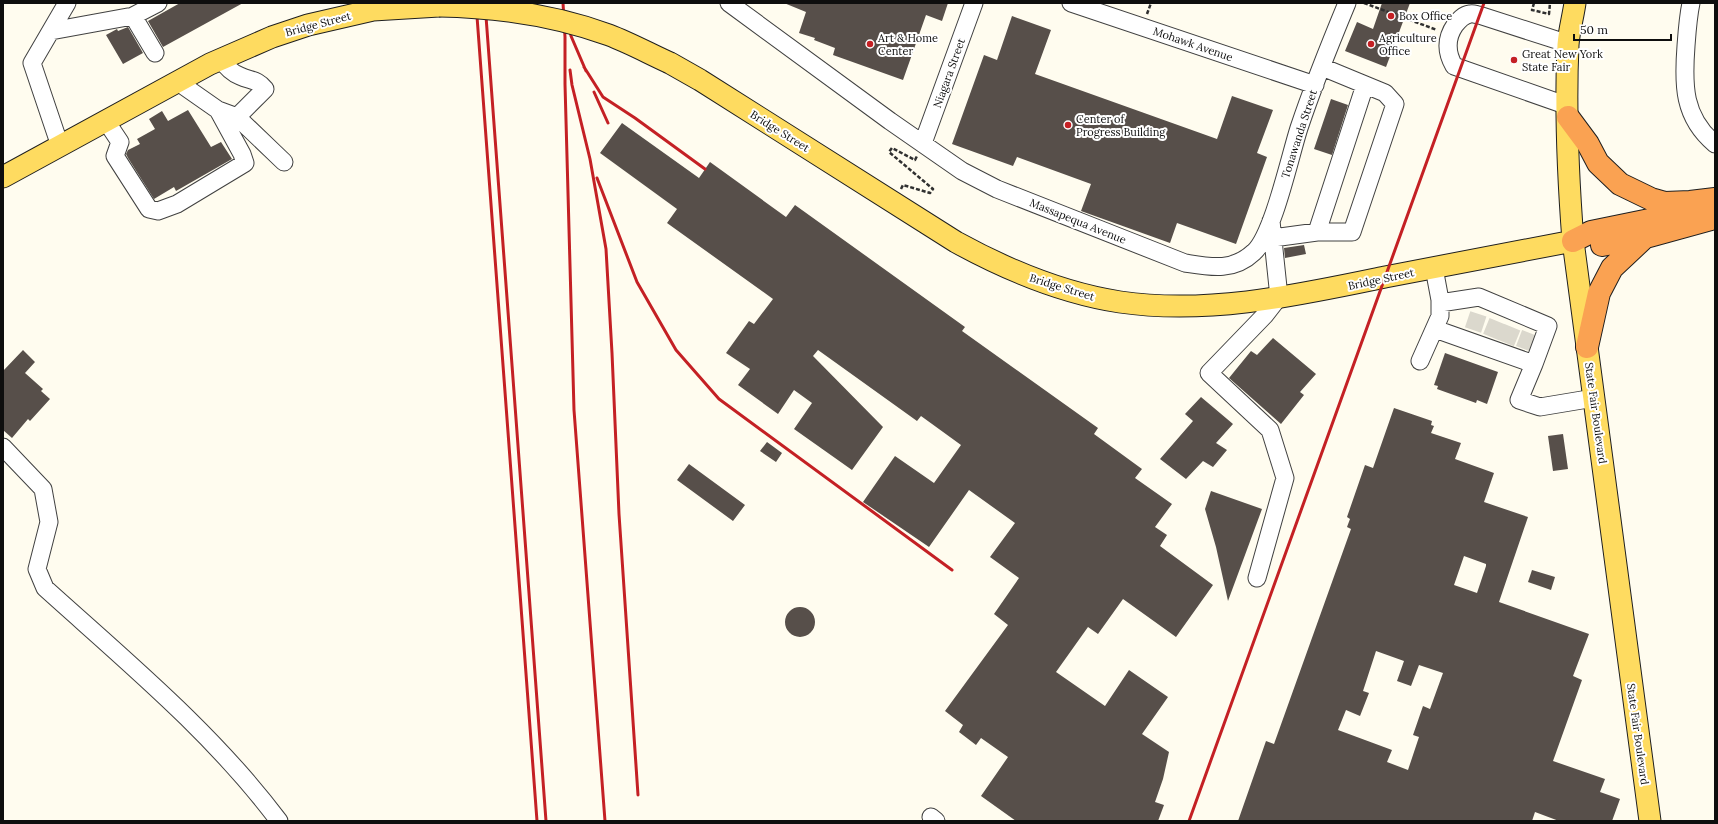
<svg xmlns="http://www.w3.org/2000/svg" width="1718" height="824" font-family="Lora,serif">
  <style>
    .building { fill: #574f4a; fill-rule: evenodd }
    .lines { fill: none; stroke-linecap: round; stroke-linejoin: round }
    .minor-tunnel { stroke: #dbd8cd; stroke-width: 17; stroke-dasharray: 17 8; stroke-linecap: butt }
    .minor-casing { stroke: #414141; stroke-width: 19 }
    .major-casing { stroke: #1f1f1f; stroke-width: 23 }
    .highway-casing { stroke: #1f1f1f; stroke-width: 24 }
    .path { stroke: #303030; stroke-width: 2.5; stroke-dasharray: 4 2; stroke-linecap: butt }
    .minor { stroke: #fff; stroke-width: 17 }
    .major { stroke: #fedb60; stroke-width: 21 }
    .highway { stroke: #faa252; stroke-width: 22 }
    .rail { stroke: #c42024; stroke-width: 3 }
    .major-bridge-casing { stroke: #1f1f1f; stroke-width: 23; stroke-linecap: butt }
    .major-bridge { stroke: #fedb60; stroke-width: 21 }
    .poi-dot { fill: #c42024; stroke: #fff; stroke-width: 1.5 }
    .labels { text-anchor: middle; stroke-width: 4; stroke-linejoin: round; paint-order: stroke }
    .poi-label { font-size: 11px; fill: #0e0e0e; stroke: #fff; text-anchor: start }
    .street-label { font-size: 11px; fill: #0e0e0e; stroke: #fff }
  </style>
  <rect width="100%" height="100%" fill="#fffcef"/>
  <path class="building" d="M180,3H243L163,47L148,21Z
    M784,3H948L942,21L926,15L903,80L833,55L835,48L814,40L815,38L799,33L806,12Z
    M1382,3H1410L1386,67L1345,51L1357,22L1373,29Z
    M1012,16L1051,30L1035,74L1217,139L1232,96L1273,110L1257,153L1267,157L1236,244L1177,223L1170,243L1081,211L1091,184L1017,157L1013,166L952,144L984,55L997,60Z
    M128,27L143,53L123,64L106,35L117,29L118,31Z
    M1331,99L1348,105L1332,155L1314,149Z
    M188,110L211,147L221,142L232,159L176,191L174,187L154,199L128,158L126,154L128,150L140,144L137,139L155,129L149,119L162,111L168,121Z
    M622,123L699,178L710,162L786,217L795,205L965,327L962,331L1098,428L1094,434L1142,469L1135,478L1172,504L1155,527L1167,535L1160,546L1213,585L1176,637L1123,599L1098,634L1088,627L1056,672L1105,706L1129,670L1168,697L1142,734L1169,752L1163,779L1155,802L1164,805L1158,821H1016L981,796L1008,757L981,738L976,745L959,732L963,725L945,711L1008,625L994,614L1019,578L990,557L1015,523L969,490L929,547L863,502L895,456L934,483L961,445L921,416L917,421L818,350L813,356L883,427L852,470L794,429L812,403L794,390L778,414L738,385L750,369L726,353L749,321L754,324L773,299L667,223L677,209L600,153Z
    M1304,245L1306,254L1285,258L1284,248Z
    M1273,338L1316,374L1300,392L1304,395L1281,424L1229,378L1251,351L1257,355Z
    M23,350L35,362L25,373L43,389L41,391L50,399L30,421L28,419L12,438L3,430V371Z
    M1445,353L1498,372L1487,404L1477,400L1476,403L1437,389L1438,386L1434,385Z
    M1201,397L1233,424L1216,443L1227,450L1213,467L1203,461L1186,479L1160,459L1193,421L1185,414Z
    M1394,408L1432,421L1431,425L1434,426L1431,433L1461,443L1455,459L1494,473L1484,502L1528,517L1499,602L1589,634L1573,676L1582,680L1553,761L1605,779L1600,792L1620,799L1612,821H1559L1535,812L1532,821H1238L1266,741L1274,744L1351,529L1347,527L1350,519L1347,517L1365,465L1373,468ZM1464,556L1486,564V566L1477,593L1454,585ZM1376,651L1404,661L1397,681L1411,686L1419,665L1443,673L1430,709L1423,706L1413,735L1419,737L1408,770L1387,762L1392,750L1338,730L1346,710L1360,716L1369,693L1363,691Z
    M1563,434L1568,469L1553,471L1548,436Z
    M767,442L782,453L776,462L760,451Z
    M689,464L745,505L733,521L677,480Z
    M1211,491L1262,509L1228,601L1216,547L1205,509Z
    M1532,570L1555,577L1551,590L1528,582Z
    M785 622a15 15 0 1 1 30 0a15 15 0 1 1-30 0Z"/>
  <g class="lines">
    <path class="minor-tunnel" d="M1473,330L1480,309
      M1491,337L1500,315
      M1506,343L1515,321
      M1524,349L1532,328"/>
    <defs>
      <path id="minor" d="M729,3L890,121L962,171L997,189L1185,263C1210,267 1233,272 1254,252C1273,235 1290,156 1299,128C1313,86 1330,44 1347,3
        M1071,3L1315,85
        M1691,3C1688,17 1687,32 1686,46C1683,85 1683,117 1715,144
        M51,31L133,16
        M155,53L133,16L158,3
        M221,59C226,67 232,73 240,76C251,81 257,79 265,89L237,117
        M178,82L218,110L237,117L284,162
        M1568,106L1454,66C1446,52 1446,38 1455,25C1459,20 1463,15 1470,14C1473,13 1477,15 1479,15L1569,44
        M106,121L120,142L115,156L149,209L158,211L177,204L245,163L242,154L218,110
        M923,143L974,3
        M60,146L32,63L67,3
        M1317,232L1365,85
        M1273,238L1317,232H1352L1395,104L1385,93L1322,67
        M1435,329L1534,364L1548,326L1479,297L1440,303
        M1420,361L1440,316V300L1434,268
        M1534,364L1519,400L1540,407L1594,398
        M3,447L43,489L49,522L37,569L45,588C127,662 213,733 279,821
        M1257,578L1285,478L1270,430L1209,373L1265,315L1279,297L1271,221
        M931,817L936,821"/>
      <path id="major" d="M1575,3C1573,17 1569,31 1568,45C1565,111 1568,176 1573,241L1650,821
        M670,63L700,80L956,242C1007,270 1061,293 1120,302C1209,315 1298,295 1385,277C1448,265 1511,253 1573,241
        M3,177L210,64L272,37L308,25L373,10L439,6"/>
      <path id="highway" d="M1568,117L1588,144L1598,163L1620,184L1651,199L1665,203L1690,202L1715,199
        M1573,241L1591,232L1674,215L1689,210
        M1602,245L1646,237L1715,218
        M1587,347L1599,293L1612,268L1645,237"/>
    </defs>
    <use href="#minor" class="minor-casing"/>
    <use href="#major" class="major-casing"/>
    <use href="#highway" class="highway-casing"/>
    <path class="path" d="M1364,3L1437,30
      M1534,3L1532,10L1549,14L1550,3
      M1147,14L1151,3
      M901,189L903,185L930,193L933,189L889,152L892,148L915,160L917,156"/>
    <use href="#minor" class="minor"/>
    <use href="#major" class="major"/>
    <use href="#highway" class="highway"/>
    <path class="rail" d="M476,3L537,821
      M485,3L546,821
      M563,3L565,37V84L574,410L605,821
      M569,26L571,36L586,71
      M584,67L603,97L635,118L705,169
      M570,70L572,85L590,159L606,249L612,353L619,514L638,795
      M594,92L608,123
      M597,178L637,282L676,350L719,399L952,570
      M1189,821L1484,3"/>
    <defs>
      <path id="major-bridge" d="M439,6C497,7 554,15 609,35C630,43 650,54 670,63"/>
    </defs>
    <use href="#major-bridge" class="major-bridge-casing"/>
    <use href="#major-bridge" class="major-bridge"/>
  </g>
  <g class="poi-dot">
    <circle cx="1391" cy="16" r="4"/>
    <circle cx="870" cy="44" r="4"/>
    <circle cx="1371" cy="44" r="4"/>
    <circle cx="1514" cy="60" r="4"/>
    <circle cx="1068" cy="125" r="4"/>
  </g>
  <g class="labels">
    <g class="poi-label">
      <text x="1399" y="20">Box Office</text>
      <text x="878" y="42">Art &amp; Home<tspan x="878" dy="13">Center</tspan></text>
      <text x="1379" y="42">Agriculture<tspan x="1379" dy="13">Office</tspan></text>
      <text x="1522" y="58">Great New York<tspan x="1522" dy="13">State Fair</tspan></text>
      <text x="1076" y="123">Center of<tspan x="1076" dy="13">Progress Building</tspan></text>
    </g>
    <g class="street-label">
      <text transform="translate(318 24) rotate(-15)" y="4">Bridge Street</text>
      <text transform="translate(1193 44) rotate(19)" y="4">Mohawk Avenue</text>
      <text transform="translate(949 73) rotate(-70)" y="4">Niagara Street</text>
      <text transform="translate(780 131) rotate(32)" y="4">Bridge Street</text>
      <text transform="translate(1299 134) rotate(-72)" y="4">Tonawanda Street</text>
      <text transform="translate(1078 221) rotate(22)" y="4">Massapequa Avenue</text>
      <text transform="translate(1381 279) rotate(-12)" y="4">Bridge Street</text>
      <text transform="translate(1062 287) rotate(17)" y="4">Bridge Street</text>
      <text transform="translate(1596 413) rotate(82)" y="4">State Fair Boulevard</text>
      <text transform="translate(1638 734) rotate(82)" y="4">State Fair Boulevard</text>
    </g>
  </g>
  <rect width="1718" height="824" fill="none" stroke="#0e0e0e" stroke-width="8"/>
  <path d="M1574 34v6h97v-6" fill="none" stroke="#0e0e0e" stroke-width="2"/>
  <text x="1580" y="34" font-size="12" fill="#0e0e0e" stroke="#ffffff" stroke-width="3" paint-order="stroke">50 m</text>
</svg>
